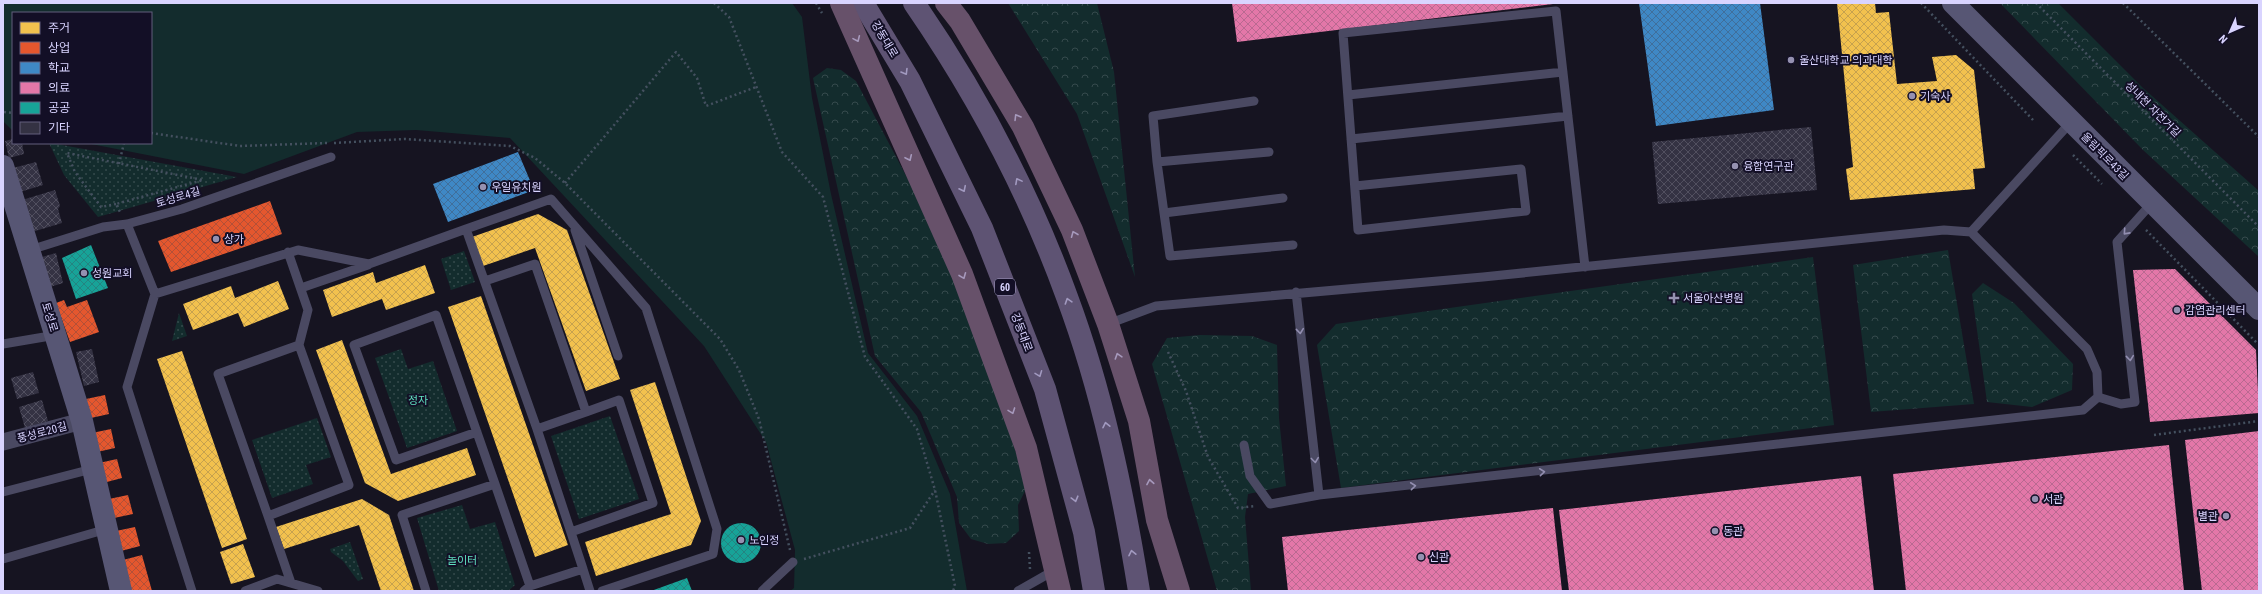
<svg xmlns="http://www.w3.org/2000/svg" width="2262" height="594" font-family="'Roboto Condensed','Noto Sans KR',sans-serif">
  <style>
    .grass { fill: #132c2d }
    .forest { fill: url(#forest-crowns) }
    .park { fill: url(#park-dots) }
    .homes { fill: url(#homes-cross-hatch) }
    .shops { fill: url(#shops-cross-hatch) }
    .schools { fill: url(#schools-cross-hatch) }
    .health { fill: url(#health-cross-hatch) }
    .public { fill: url(#public-cross-hatch) }
    .building { fill: url(#building-cross-hatch) }
    .lines { fill: none; stroke-linecap: round; stroke-linejoin: round }
    .path { stroke: #44505f; stroke-width: 2.5; stroke-dasharray: 2 3; stroke-linecap: butt }
    .lane { stroke: #4a4962; stroke-width: 9 }
    .street { stroke: #4a4962; stroke-width: 17 }
    .secondary { stroke: #575674; stroke-width: 22 }
    .primary { stroke: #5e5373; stroke-width: 22 }
    .highway { stroke: #67516a; stroke-width: 22 }
    .oneway { stroke: #a699bc }
    .oneway2 { stroke: #a29ac0 }
    .oneway3 { stroke: #928eb0 }
    .poi-dot { fill: #9591b1; stroke: #130f26; stroke-width: 1.5 }
    .labels { text-anchor: middle; stroke-width: 4; stroke-linejoin: round; paint-order: stroke }
    .shield { fill: #130f26; stroke: #9e99be; stroke-width: 1 }
    .shield-label { font-size: 10px; font-weight: bold; fill: #d9d4ff }
    .street-label { font-size: 11px; fill: #d9d4ff; stroke: #130f26 }
    .poi-label { font-size: 11px; fill: #d9d4ff; stroke: #130f26; text-anchor: start }
    .park-label { font-size: 11px; fill: #5fe0c0; stroke: #130f26 }
  </style>
  <defs>
    <pattern id="forest-crowns" width="20" height="18" patternUnits="userSpaceOnUse"><rect width="20" height="18" fill="#132c2d"/><path d="M2 6a3 3 0 1 1 6 0M12 15a3 3 0 1 1 6 0" fill="none" stroke="#354a4c"/></pattern>
    <pattern id="park-dots" width="8" height="8" patternUnits="userSpaceOnUse"><rect width="8" height="8" fill="#132c2d"/><path d="M2 2h.1M6 6h.1" fill="none" stroke="#354a4c" stroke-width="1.8" stroke-linecap="round"/></pattern>
    <pattern id="homes-cross-hatch" width="8" height="8" patternUnits="userSpaceOnUse"><rect width="8" height="8" fill="#f2c14e"/><path d="M0 0l8 8M0 8l8-8" fill="none" stroke="#c6a14e"/></pattern>
    <pattern id="shops-cross-hatch" width="8" height="8" patternUnits="userSpaceOnUse"><rect width="8" height="8" fill="#e4572e"/><path d="M0 0l8 8M0 8l8-8" fill="none" stroke="#b35037"/></pattern>
    <pattern id="schools-cross-hatch" width="8" height="8" patternUnits="userSpaceOnUse"><rect width="8" height="8" fill="#3f88c5"/><path d="M0 0l8 8M0 8l8-8" fill="none" stroke="#406f9b"/></pattern>
    <pattern id="health-cross-hatch" width="8" height="8" patternUnits="userSpaceOnUse"><rect width="8" height="8" fill="#e377a8"/><path d="M0 0l8 8M0 8l8-8" fill="none" stroke="#ba6991"/></pattern>
    <pattern id="public-cross-hatch" width="8" height="8" patternUnits="userSpaceOnUse"><rect width="8" height="8" fill="#17a398"/><path d="M0 0l8 8M0 8l8-8" fill="none" stroke="#248581"/></pattern>
    <pattern id="building-cross-hatch" width="8" height="8" patternUnits="userSpaceOnUse"><rect width="8" height="8" fill="#343243"/><path d="M0 0l8 8M0 8l8-8" fill="none" stroke="#514f5f"/></pattern>
  </defs>
  <rect width="100%" height="100%" fill="#161421"/>
  <path class="grass" d="M3,3H792L802,17L812,98L831,194L868,353L917,416L950,494L967,591H790L794,588L795,550L766,442L704,346L510,138L416,130L357,132L244,174L86,143H151V13H13V131L3,121Z"/>
  <path class="forest" d="M1008,3H1097L1114,72L1135,277L1077,114Z
    M2000,3H2058L2143,88L2259,191V257L2143,150Z
    M827,68L841,70L856,81L960,278L1027,487L1018,505L1019,531L1006,543L988,544L971,539L959,523L957,497L921,412L875,356L813,78Z
    M1948,250L1974,404L1871,412L1853,265Z
    M1813,257L1834,425L1341,488L1317,345L1336,324Z
    M1983,283L2014,303L2073,364L2072,390L2032,407L1987,402L1972,294Z
    M1200,335L1252,336L1277,345L1279,418L1286,486L1248,494L1245,517L1251,591H1217L1152,364L1167,338Z"/>
  <path class="park" d="M49,143H51L237,177L98,217L64,175Z
    M464,251L475,282L451,290L441,259Z
    M179,313L187,336L172,341Z
    M401,349L408,369L433,361L457,431L407,448L375,358Z
    M610,416L639,499L579,519L551,436Z
    M317,418L331,457L306,465L313,484L272,498L252,440Z
    M462,505L470,529L495,522L515,585L508,591H439L417,518Z
    M350,542L363,579L358,581L343,561L331,552L330,549Z"/>
  <path class="homes" d="M1837,3H1875L1876,13L1889,12L1897,84L1937,81L1932,57L1956,55L1974,70L1985,168L1973,169L1975,189L1850,200L1846,169L1853,167Z
    M538,214L567,230L620,379L586,391L535,248L483,266L472,237Z
    M425,265L435,293L386,310L382,299L332,317L323,290L373,272L376,283Z
    M278,281L289,309L244,327L238,313L193,330L183,304L231,286L235,298Z
    M481,296L568,545L535,557L448,307Z
    M342,340L391,474L467,448L476,475L398,501L365,483L316,350Z
    M182,351L247,539L222,548L157,359Z
    M655,382L701,521L691,545L596,576L585,542L671,514L630,390Z
    M362,499L389,515L414,591H381L359,525L284,549L276,527Z
    M243,544L255,577L231,584L220,552Z"/>
  <path class="shops" d="M270,201L282,234L171,272L158,241Z
    M64,300L67,307L87,300L99,332L70,342L56,303Z
    M105,395L109,414L91,418L86,399Z
    M111,429L115,448L97,452L92,433Z
    M117,459L122,478L103,483L99,463Z
    M128,495L133,514L114,518L109,499Z
    M135,527L140,546L121,551L116,531Z
    M142,555L152,591H131L123,560Z"/>
  <path class="schools" d="M1639,3H1760L1774,110L1656,126Z
    M518,152L534,190L448,222L433,184Z"/>
  <path class="health" d="M1232,3H1553V4L1237,42Z
    M2175,269L2256,350L2259,413L2150,422L2133,270Z
    M2259,431V591H2202L2185,440Z
    M2169,445L2184,591H1906L1893,474Z
    M1861,476L1874,591H1569L1559,510Z
    M1553,508L1562,591H1288L1282,537Z"/>
  <path class="public" d="M91,245L108,288L76,299L62,258Z
    M721 543a20 20 0 1 1 40 0a20 20 0 1 1-40 0Z
    M687,578L692,591H651Z"/>
  <path class="building" d="M1811,127L1817,190L1658,204L1652,142Z
    M13,139V143H22L24,154L9,158L5,141Z
    M36,162L43,185L20,192L13,168Z
    M55,190L60,206L58,209L62,223L32,232L22,200Z
    M56,253L63,283L50,287L42,257Z
    M92,349L99,382L84,386L76,352Z
    M33,372L39,393L17,399L11,378Z
    M42,400L48,421L25,428L19,407Z"/>
  <g class="lines">
    <path class="path" d="M714,3L729,17L782,152L823,197L865,357L917,429L935,490L955,586L953,591
      M816,3L822,13
      M1921,3L2034,121
      M2036,3L2259,227
      M2123,3L2259,137
      M4,112L13,113
      M151,133L240,146L327,143
      M334,143L405,139L510,146L535,158L565,183L720,339L739,370L759,419L790,550
      M2073,155L2102,184
      M119,164L124,143
      M565,183L676,52L697,78L706,106L756,87
      M116,204L101,207L75,172L67,153L203,180L116,204L120,212
      M2146,230L2257,343
      M1168,352L1186,391L1208,457L1238,508L1256,506
      M2154,435L2259,421
      M1029,552L1030,569
      M804,559L910,528L935,490"/>
    <path class="lane" d="M1348,95L1563,72
      M1254,101L1153,116L1157,162L1269,152
      M1351,139L1568,116
      M1157,162L1164,213
      M1355,186L1521,169L1526,211L1358,230L1343,33L1556,11L1585,267
      M1283,198L1164,213L1170,256L1293,245
      M127,224L155,294L298,250L369,264L466,229L537,429L583,569L530,586
      M466,229L551,199L646,308L717,529L713,554L602,591
      M575,230L618,356
      M1971,232L2071,122
      M30,250L103,227L127,224L182,209L331,157
      M288,252L308,310L299,345
      M485,281L535,264L586,412L619,400L653,503L571,532
      M301,288L368,265
      M155,294L127,387L192,591
      M1108,324L1156,306L1483,277L1944,230L1971,232L2087,349L2097,372L2098,397L2083,410L1319,495L1296,292
      M3,344L56,335
      M299,345L349,485L268,516L218,374Z
      M2098,397L2121,404L2135,402L2117,242L2152,203
      M537,429L586,412
      M477,432L396,460L354,345L436,315L495,484
      M1244,445L1250,476L1270,504L1319,495
      M3,492L92,469
      M268,516L291,583
      M3,559L107,529
      M583,569L590,591
      M245,591L277,579L318,591
      M426,591L402,515L495,484L530,586L524,591
      M762,591L793,562
      M1018,591L1055,570"/>
    <path class="street" d="M3,442L82,421"/>
    <path class="secondary" d="M1953,3L2259,309
      M3,166L82,421L121,591"/>
    <path class="primary" d="M863,3L910,81L982,228L1045,389L1084,532L1094,591
      M914,3C976,93 1030,195 1067,297C1102,391 1123,492 1139,591"/>
    <path class="highway" d="M841,3L962,274L1026,448L1060,591
      M946,3L960,21L1023,127L1072,230L1108,324L1139,421L1157,520L1179,591"/>
  </g>
  <defs><path id="oneway-chevron" d="M-2-3.5L2.5 0L-2 3.5" fill="none" stroke-width="1.6" stroke-linecap="round" stroke-linejoin="round"/></defs>
  <g class="oneway">
    <use href="#oneway-chevron" transform="translate(857 39) rotate(66)"/>
    <use href="#oneway-chevron" transform="translate(1017 117) rotate(-121)"/>
    <use href="#oneway-chevron" transform="translate(909 158) rotate(65)"/>
    <use href="#oneway-chevron" transform="translate(1074 234) rotate(-112)"/>
    <use href="#oneway-chevron" transform="translate(963 276) rotate(68)"/>
    <use href="#oneway-chevron" transform="translate(1118 356) rotate(-108)"/>
    <use href="#oneway-chevron" transform="translate(1012 411) rotate(70)"/>
    <use href="#oneway-chevron" transform="translate(1150 482) rotate(-100)"/>
  </g>
  <g class="oneway2">
    <use href="#oneway-chevron" transform="translate(905 72) rotate(59)"/>
    <use href="#oneway-chevron" transform="translate(1018 181) rotate(-118)"/>
    <use href="#oneway-chevron" transform="translate(963 189) rotate(64)"/>
    <use href="#oneway-chevron" transform="translate(1068 301) rotate(-108)"/>
    <use href="#oneway-chevron" transform="translate(1039 374) rotate(69)"/>
    <use href="#oneway-chevron" transform="translate(1106 425) rotate(-102)"/>
    <use href="#oneway-chevron" transform="translate(1075 499) rotate(75)"/>
    <use href="#oneway-chevron" transform="translate(1132 553) rotate(-102)"/>
  </g>
  <g class="oneway3">
    <use href="#oneway-chevron" transform="translate(2126 232) rotate(132)"/>
    <use href="#oneway-chevron" transform="translate(1300 331) rotate(84)"/>
    <use href="#oneway-chevron" transform="translate(2130 358) rotate(84)"/>
    <use href="#oneway-chevron" transform="translate(1315 460) rotate(83)"/>
    <use href="#oneway-chevron" transform="translate(1542 472) rotate(-6)"/>
    <use href="#oneway-chevron" transform="translate(1413 486) rotate(-6)"/>
  </g>
  <g class="poi-dot">
    <circle cx="1791" cy="60" r="4"/>
    <circle cx="1912" cy="96" r="4"/>
    <circle cx="1735" cy="166" r="4"/>
    <circle cx="483" cy="187" r="4"/>
    <circle cx="216" cy="239" r="4"/>
    <circle cx="84" cy="273" r="4"/>
    <path d="M1672 292h4v4h4v4h-4v4h-4v-4h-4v-4h4z"/>
    <circle cx="2177" cy="310" r="4"/>
    <circle cx="2035" cy="499" r="4"/>
    <circle cx="2226" cy="516" r="4"/>
    <circle cx="1715" cy="531" r="4"/>
    <circle cx="741" cy="540" r="4"/>
    <circle cx="1421" cy="557" r="4"/>
  </g>
  <g class="labels">
    <rect class="shield" x="995" y="279" width="20" height="16" rx="3"/>
    <g class="shield-label">
      <text x="1005" y="291">60</text>
    </g>
    <g class="street-label">
      <text transform="translate(885 39) rotate(59)" y="4">강동대로</text>
      <text transform="translate(2153 109) rotate(45)" y="4">성내천 자전거길</text>
      <text transform="translate(2105 156) rotate(45)" y="4">올림픽로43길</text>
      <text transform="translate(178 197) rotate(-17)" y="4">토성로4길</text>
      <text transform="translate(50 317) rotate(73)" y="4">토성로</text>
      <text transform="translate(1022 332) rotate(69)" y="4">강동대로</text>
      <text transform="translate(42 432) rotate(-15)" y="4">풍성로20길</text>
    </g>
    <g class="poi-label">
      <text x="1799" y="64">울산대학교 의과대학</text>
      <text x="1920" y="100">기숙사</text>
      <text x="1743" y="170">융합연구관</text>
      <text x="491" y="191">우일유치원</text>
      <text x="224" y="243">상가</text>
      <text x="92" y="277">성원교회</text>
      <text x="1683" y="302">서울아산병원</text>
      <text x="2185" y="314">감염관리센터</text>
      <text x="2043" y="503">서관</text>
      <text x="2218" y="520" text-anchor="end">별관</text>
      <text x="1723" y="535">동관</text>
      <text x="749" y="544">노인정</text>
      <text x="1429" y="561">신관</text>
    </g>
    <g class="park-label">
      <text x="418" y="404">정자</text>
      <text x="462" y="564">놀이터</text>
    </g>
  </g>
  <rect width="2262" height="594" fill="none" stroke="#d9d4ff" stroke-width="8"/>
  <rect x="12" y="12" width="140" height="132" fill="#130f26" stroke="#625e7d"/>
  <rect x="20" y="22" width="20" height="12" fill="#f2c14e" stroke="#625e7d"/>
  <text x="48" y="32" font-size="12" fill="#d9d4ff">주거</text>
  <rect x="20" y="42" width="20" height="12" fill="#e4572e" stroke="#625e7d"/>
  <text x="48" y="52" font-size="12" fill="#d9d4ff">상업</text>
  <rect x="20" y="62" width="20" height="12" fill="#3f88c5" stroke="#625e7d"/>
  <text x="48" y="72" font-size="12" fill="#d9d4ff">학교</text>
  <rect x="20" y="82" width="20" height="12" fill="#e377a8" stroke="#625e7d"/>
  <text x="48" y="92" font-size="12" fill="#d9d4ff">의료</text>
  <rect x="20" y="102" width="20" height="12" fill="#17a398" stroke="#625e7d"/>
  <text x="48" y="112" font-size="12" fill="#d9d4ff">공공</text>
  <rect x="20" y="122" width="20" height="12" fill="#343243" stroke="#625e7d"/>
  <text x="48" y="132" font-size="12" fill="#d9d4ff">기타</text>
  <g transform="translate(2230 32) rotate(225)" stroke="#130f26" stroke-width="3" paint-order="stroke">
  <path d="M0-3L7 15L0 10L-7 15Z" fill="#d9d4ff"/>
  <text y="-6" font-size="11" font-weight="bold" text-anchor="middle" fill="#d9d4ff">N</text>
  </g>
</svg>
